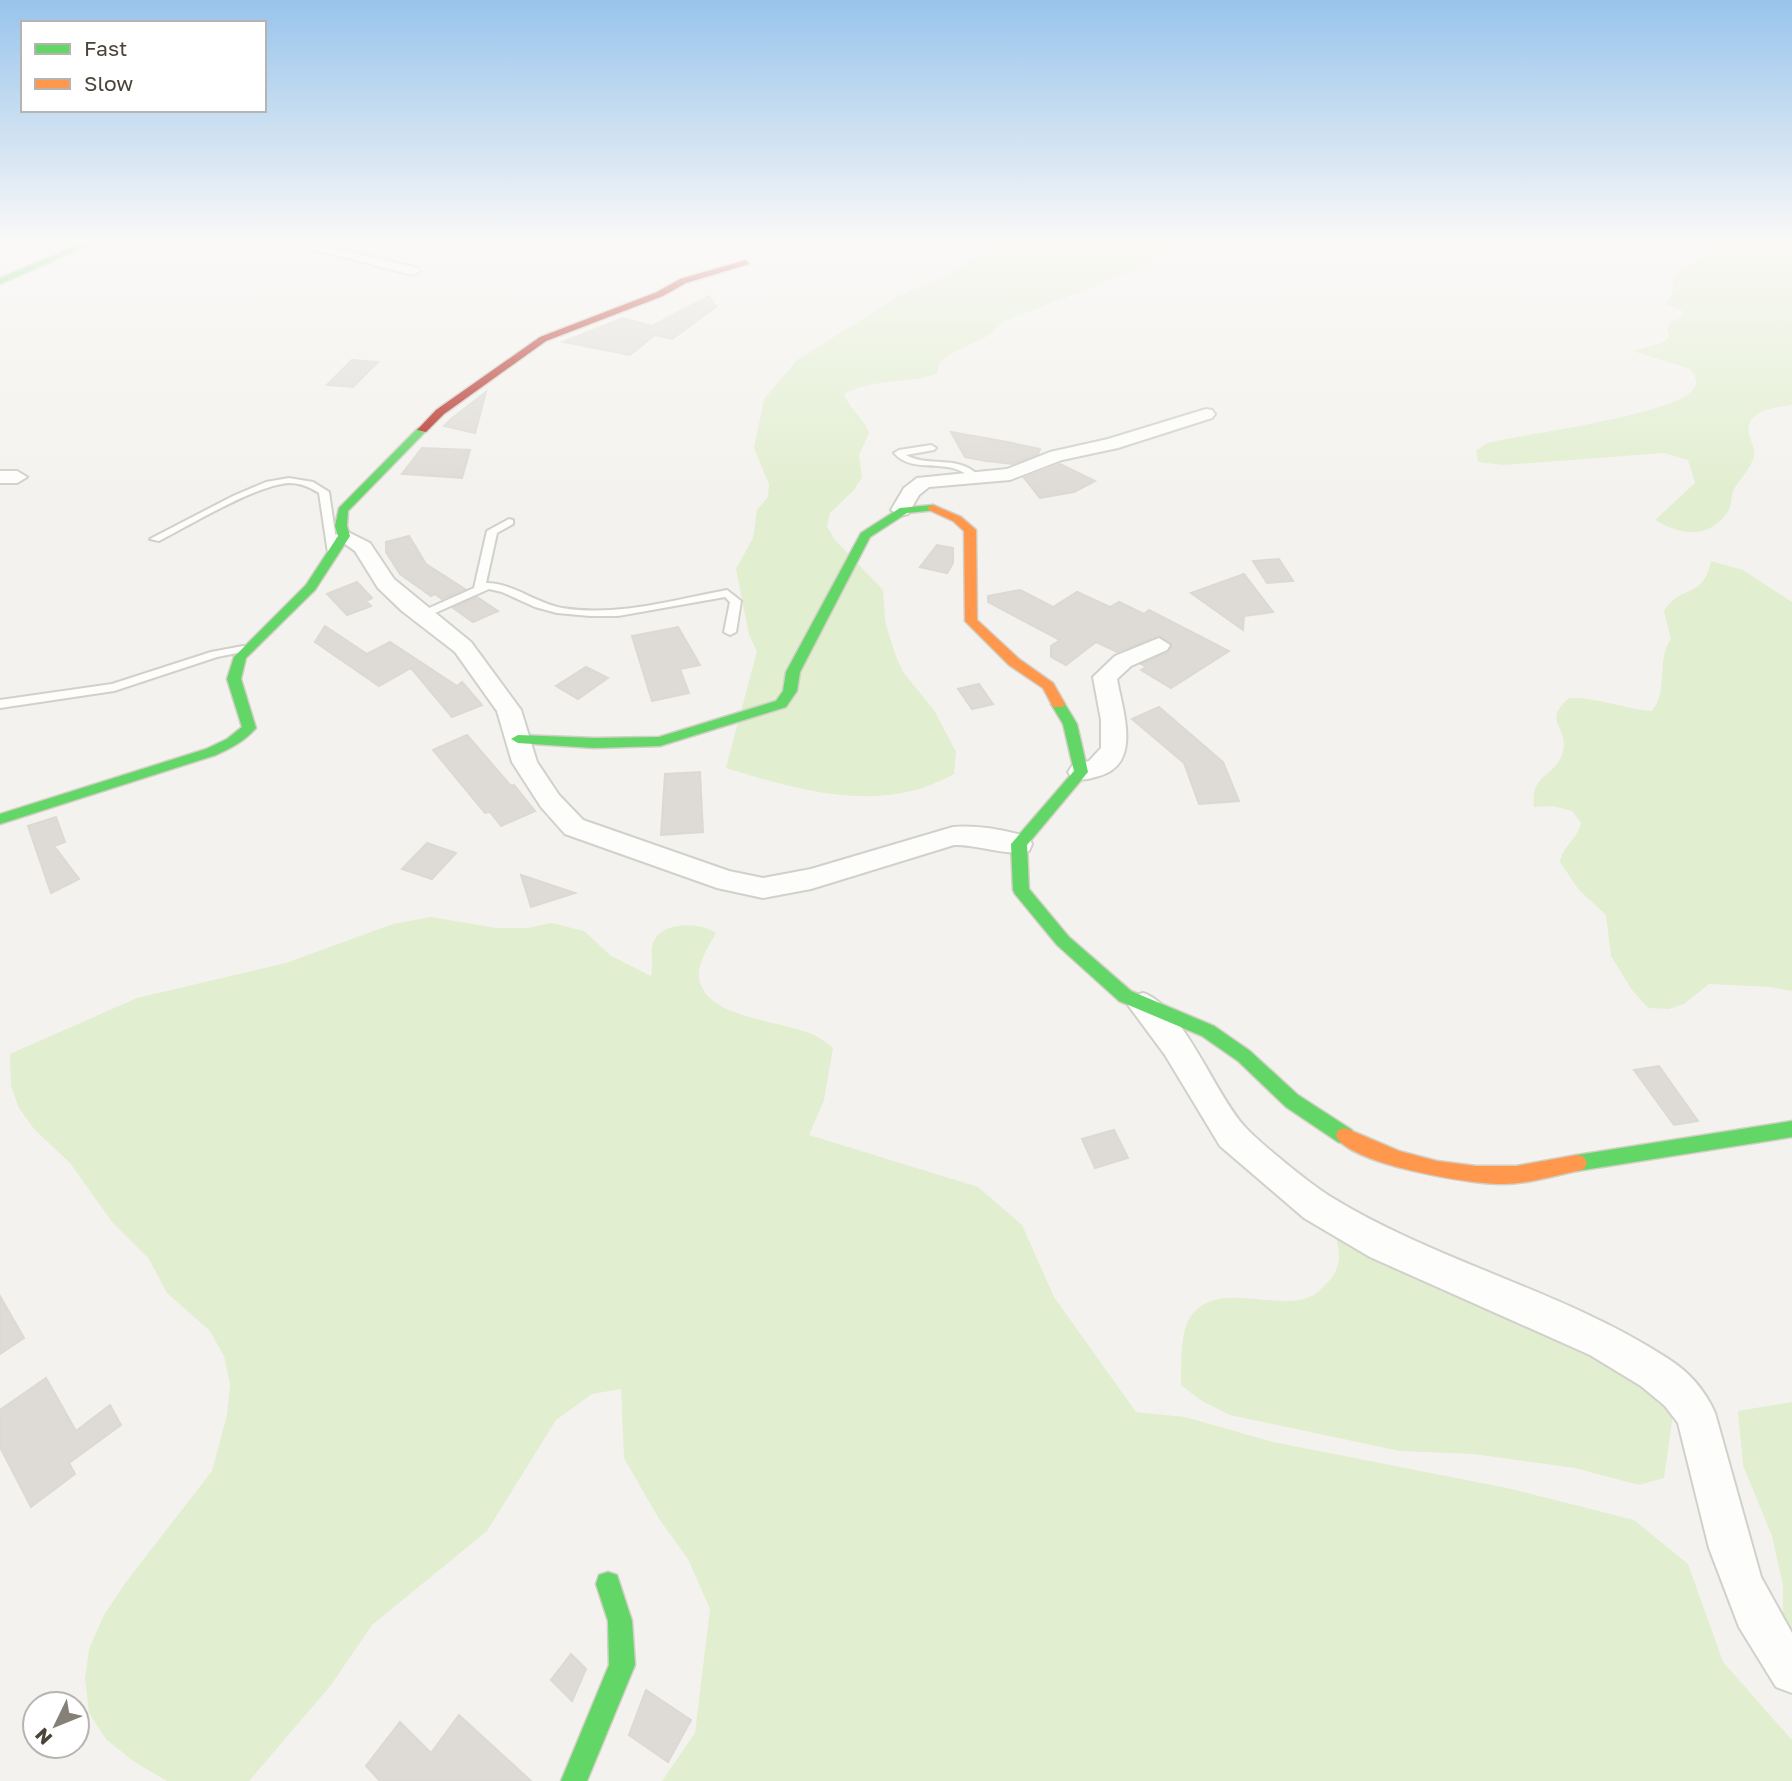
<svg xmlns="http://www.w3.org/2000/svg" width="1792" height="1781" font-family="'Golos Text',sans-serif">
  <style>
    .green { fill: #e1eecf }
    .building { fill: #dedbd6; stroke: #dcd9d4; stroke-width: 2 }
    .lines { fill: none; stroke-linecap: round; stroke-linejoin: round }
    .lane-casing { stroke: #d2d0cb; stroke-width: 4 }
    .street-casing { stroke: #d2d0cb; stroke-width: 4 }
    .fast-casing { stroke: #d3cfc5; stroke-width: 3 }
    .slow-casing { stroke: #d3cfc5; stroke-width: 3 }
    .jam-casing { stroke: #d3cfc5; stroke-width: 3 }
    .lane { fill: #fdfdfc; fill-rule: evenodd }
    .street { fill: #fdfdfc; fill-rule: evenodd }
    .fast { fill: #63d668; fill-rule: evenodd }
    .slow { fill: #ff974d; fill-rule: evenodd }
    .jam { fill: #b3261e; fill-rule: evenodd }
  </style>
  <rect width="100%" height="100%" fill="#f4f2ee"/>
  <path class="green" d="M995,244H1175L1124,275L1005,321L987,336L947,356L939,364L937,374C906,384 874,378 844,394C850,410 864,418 869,433L859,455L862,477L854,490L830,513L827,526L834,539L883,590L885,621L895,654L903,672L934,710L956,752L954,774C882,815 800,791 726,768L757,651L749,635L736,569L753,538L757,510L768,497L769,484L754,448L764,399L797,360L899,296L950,274Z
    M1740,244H1792V405C1779,407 1761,408 1752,419C1742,431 1756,443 1754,455C1752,467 1741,478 1735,487C1730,495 1733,505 1727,513C1707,540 1680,535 1655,520L1695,483L1688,460L1664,453L1503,465L1478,462L1476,451L1487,443C1523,434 1678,415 1694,388C1699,381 1694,375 1690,369L1633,351L1662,343L1669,337L1667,329L1671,322L1682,317V310L1665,304L1673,292V278C1691,259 1716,251 1740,244Z
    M1711,561L1743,570L1792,602V991L1770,987L1709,984L1684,1004L1669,1009L1648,1008L1632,990L1611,956L1606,915L1579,890L1560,862C1563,845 1577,840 1581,823L1572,811L1553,806L1534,807C1529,774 1557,776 1563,752C1569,726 1541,722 1569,698C1598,697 1623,709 1652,711C1669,691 1656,659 1671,639L1664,611C1682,583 1703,600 1711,561Z
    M431,917L496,928H528L551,923L584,931L611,956L651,976C653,967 651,957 652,947C656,921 700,921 716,933C709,946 697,963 699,978C705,1020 786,1020 816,1036C822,1039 828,1044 833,1048L824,1100L809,1135L978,1187L1022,1225L1054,1297L1136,1412L1185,1417L1273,1442L1507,1488L1634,1520L1688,1564L1723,1662L1792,1740V1781H662L695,1733L710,1609L688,1559L659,1519L624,1458L621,1389L592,1394L556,1420L487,1531L372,1625L331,1685L249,1781H167L133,1761L106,1739L89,1713L85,1679L89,1649L104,1615L126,1582L212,1471L227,1415L230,1384L224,1356L210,1331L167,1293L149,1259L112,1222L70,1163L34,1129L19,1108L11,1086L10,1054L137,998L286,963L393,924Z
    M1335,1234L1656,1383L1673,1414L1664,1478L1639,1485L1575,1468L1473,1454L1400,1451L1230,1415L1202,1401L1181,1385C1182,1365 1179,1334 1191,1316C1218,1278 1279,1314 1314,1295C1320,1291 1325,1284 1330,1280C1342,1265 1340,1252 1335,1234Z
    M1792,1402V1634L1783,1626V1586L1772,1536L1743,1465L1738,1411Z"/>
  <path class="building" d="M709,296L716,307L672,339L655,335L630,355L563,342L623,318L652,326Z
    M352,360L378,362L353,387L327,385Z
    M486,392L475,433L444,426L451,419Z
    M951,432L1002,441L1040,449L1038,454L1013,464L986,461L965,457Z
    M422,448L470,450L462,478L402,474Z
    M1060,464L1095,481L1074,492L1040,498L1024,478Z
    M409,536L426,564L465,589L442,599L435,594L431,596L400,574L386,552V542Z
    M937,545L953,548V563L947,573L920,567Z
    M1279,559L1293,581L1267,583L1253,561Z
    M1244,574L1273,612L1244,616L1243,630L1191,593Z
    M357,582L372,598L366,601L371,606L347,615L327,594Z
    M1020,590L1053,607L1077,592L1110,607L1119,602L1144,614L1149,610L1229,651L1171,688L1141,670L1146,667L1141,664L1168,652L1172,646L1160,636L1117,652L1096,642L1066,665L1051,657V646L1060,640L988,602V596Z
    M477,597L498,611L473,622L453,608Z
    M325,626L367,654L390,642L457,686L462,682L482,705L452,717L411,668L379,686L315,642Z
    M678,627L700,665L680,669L689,693L652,701L632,636Z
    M586,667L608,678L578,699L556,686Z
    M979,684L993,704L972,709L958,689Z
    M1159,707L1223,762L1239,801L1199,804L1184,763L1132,719Z
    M467,735L511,786L514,785L535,811L501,826L490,812L485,813L433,750Z
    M700,772L703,832L661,835L665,774Z
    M56,817L65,842L54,846L79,879L51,893L28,826Z
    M427,843L456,853L432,879L402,869Z
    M521,875L575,893L531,907Z
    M1659,1066L1698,1121L1674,1125L1634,1070Z
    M1114,1130L1128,1158L1095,1168L1082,1139Z
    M0,1296L24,1338L0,1354Z
    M46,1378L76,1431L110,1405L121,1425L69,1463L75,1474L31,1507L0,1447V1410Z
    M571,1654L586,1669L572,1701L551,1680Z
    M646,1690L691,1720L668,1762L629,1735Z
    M459,1715L531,1781H380L366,1766L400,1722L431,1753Z"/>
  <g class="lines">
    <defs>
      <path id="lane" d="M931,445L936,448L934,450L906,455C929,468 958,454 979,476L973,481H967L965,479L968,476C947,457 913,475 894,453L899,450Z
        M289,478L313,482L329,492L338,553L337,555L333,556L328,553L319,493C310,487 300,483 289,483C256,485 190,525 159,541L150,539L233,496L266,482Z
        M509,519L513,520V524L497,533L486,583C513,583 535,603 562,608C617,617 673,600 727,590L741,601L736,632L730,635L724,632L730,602L725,597L618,616H590L557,613L535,607L502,592L489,589L426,617H418V613L474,588L487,531Z
        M243,646L249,649L247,651L217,657L114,691L0,708V700L112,684L211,652Z"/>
      <path id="street" d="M292,244H317L418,268L420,271L413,275Z
        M1206,409L1212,410L1215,414L1212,418L1118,448L1062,460L1010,480L929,487L919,495L908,514L901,516L891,510L904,488L917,478L1007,469L1050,452L1108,439Z
        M0,471H17L27,477L17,483H0Z
        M344,530L370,543L394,579L471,642L521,710L537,762L559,795L583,820L729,871L763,878L811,869L953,827C979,825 1004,830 1029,837L1032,844L1029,851C1008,857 977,844 954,845L811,889L763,898L717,888L565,834L541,807L512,762L497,711L455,652L402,611L378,588L355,551L334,536Z
        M1159,638L1170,645L1167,650L1131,666L1117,679C1122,709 1143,764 1099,776C1089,779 1082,781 1072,778L1068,772L1072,766L1089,761L1101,748V720L1093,677L1115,656Z
        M1143,993C1183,1006 1215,1095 1245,1127C1262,1145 1310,1184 1331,1197C1437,1262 1564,1291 1667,1358C1688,1371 1705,1390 1715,1413L1761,1577L1792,1633V1693L1776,1687L1739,1627L1709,1548L1678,1423L1665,1406L1641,1386L1590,1355L1370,1257L1304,1218L1220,1146L1165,1055L1128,1005L1132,996Z"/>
      <path id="fast" d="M81,244H92L0,284V278Z
        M418,428L427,430L348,511L347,526L350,536L315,590L246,658L241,679L256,728C245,741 231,748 216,755L0,824V814L206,749L227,739L242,727L227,679L234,657L306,585L338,536L335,526L339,508Z
        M933,505L939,508L937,510L907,513L870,537L800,672L797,691L786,707L660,746L594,748L518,743L511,739L518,735L594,738L659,737L776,701L783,691L786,672L861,533L900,508Z
        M1058,700L1063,701L1077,724L1088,772L1027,845L1029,889L1069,937L1131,991L1214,1026L1250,1051L1298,1095L1352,1130L1354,1136L1352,1142L1345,1144L1338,1142L1286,1107L1238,1061L1202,1036L1119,1001L1057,945L1015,894L1013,890L1011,844L1074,771L1063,724L1051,704Z
        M1792,1121V1137L1577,1171L1570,1169L1567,1163L1570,1157L1577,1155Z
        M608,1572L617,1575L632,1621L635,1665L587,1781H561L609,1665L608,1621L596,1584L599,1575Z"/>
      <path id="slow" d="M933,505L961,517L976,530L977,620L1019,659L1053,683L1065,704L1063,707H1053L1043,688L1009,665L965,621L964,531L953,521L929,510L927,508Z
        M1345,1128L1399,1151L1437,1161L1476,1166H1516L1577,1155L1584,1157L1587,1163L1584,1169L1577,1171C1552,1176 1528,1184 1503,1184C1472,1185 1349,1164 1336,1136L1338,1130Z"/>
      <path id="jam" d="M746,260L749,264L686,283L663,296L546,341L444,414L426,432L417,430L436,410L540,337L657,292L680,279Z"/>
    </defs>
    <use href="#lane" class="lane-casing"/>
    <use href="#street" class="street-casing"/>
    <use href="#fast" class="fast-casing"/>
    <use href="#slow" class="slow-casing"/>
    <use href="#jam" class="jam-casing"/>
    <use href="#lane" class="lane"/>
    <use href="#street" class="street"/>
    <use href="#fast" class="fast"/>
    <use href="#slow" class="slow"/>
    <use href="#jam" class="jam"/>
  </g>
  <linearGradient id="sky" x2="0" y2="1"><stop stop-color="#98c4ec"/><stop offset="0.49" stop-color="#faf9f7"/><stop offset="1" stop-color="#faf9f7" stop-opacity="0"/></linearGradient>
  <rect width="1792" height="493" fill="url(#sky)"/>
  <rect x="21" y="21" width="245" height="91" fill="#ffffff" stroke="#b7b4b0" stroke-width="2"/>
  <rect x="35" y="44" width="35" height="10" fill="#63d668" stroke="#b7b4b0" stroke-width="2"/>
  <text x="84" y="56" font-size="21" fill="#4b4439">Fast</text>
  <rect x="35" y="79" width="35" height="10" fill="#ff974d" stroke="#b7b4b0" stroke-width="2"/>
  <text x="84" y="91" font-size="21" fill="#4b4439">Slow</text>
  <g transform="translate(56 1725) rotate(227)"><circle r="33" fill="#ffffff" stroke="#b7b4b0" stroke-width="2"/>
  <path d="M0-5L12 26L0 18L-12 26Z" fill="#868178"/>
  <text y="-10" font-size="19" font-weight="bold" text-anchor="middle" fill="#4b4439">N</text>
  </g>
</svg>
